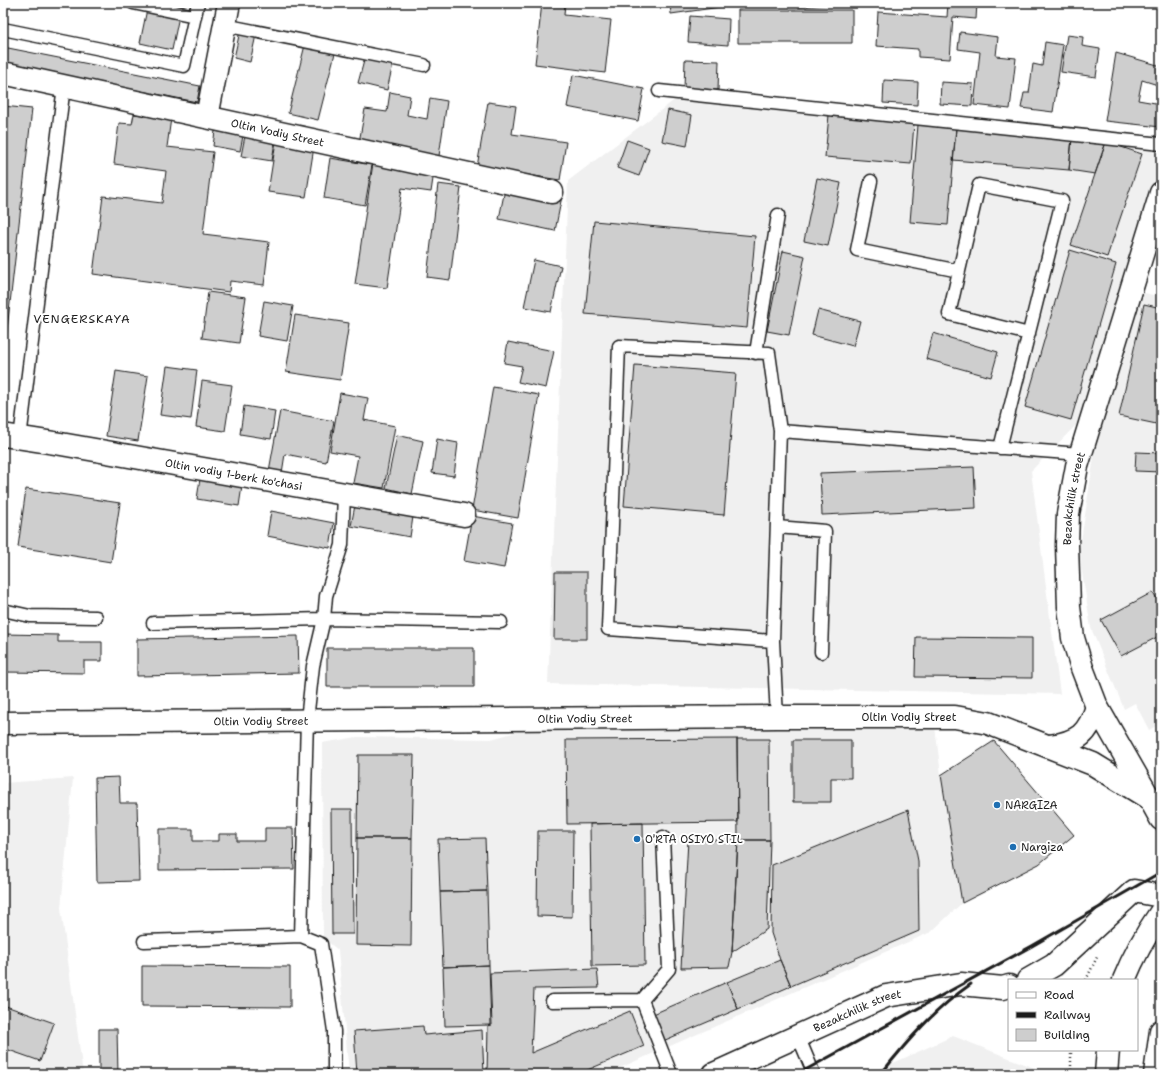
<svg xmlns="http://www.w3.org/2000/svg" width="1164" height="1077" font-family="'Shantell Sans',sans-serif">
  <style>
    .built { fill: #f0f0f0 }
    .building { fill: #cecece; stroke: #1c1c1c }
    .lines { fill: none; stroke-linecap: round; stroke-linejoin: round }
    .lane-casing { stroke: #1c1c1c; stroke-width: 15 }
    .street-casing { stroke: #1c1c1c; stroke-width: 25 }
    .primary-casing { stroke: #1c1c1c; stroke-width: 25 }
    .path { stroke: #1c1c1c; stroke-width: 2.5; stroke-dasharray: 1 3; stroke-linecap: butt }
    .lane { stroke: #fff; stroke-width: 12 }
    .street { stroke: #fff; stroke-width: 22 }
    .primary { stroke: #fff; stroke-width: 22 }
    .rail { stroke: #1c1c1c; stroke-width: 3 }
    .poi-dot { fill: #1f6fb2; stroke: #fff; stroke-width: 1.5 }
    .labels { text-anchor: middle; stroke-width: 4; stroke-linejoin: round; paint-order: stroke }
    .street-label { font-size: 11px; fill: #1c1c1c; stroke: #fff }
    .poi-label { font-size: 11px; fill: #1c1c1c; stroke: #fff; text-anchor: start }
    .neighbourhood-label { font-size: 12px; letter-spacing: 1px; fill: #1c1c1c; stroke: #fff }
  </style>
  <rect width="100%" height="100%" fill="#fff"/>
  <filter id="ink" filterUnits="userSpaceOnUse"><feTurbulence type="fractalNoise" baseFrequency=".025" numOctaves="2"/><feDisplacementMap in="SourceGraphic" scale="8" xChannelSelector="R" yChannelSelector="G"/><feConvolveMatrix kernelMatrix="1 2 1 2 8 2 1 2 1" color-interpolation-filters="sRGB"/></filter>
  <g filter="url(#ink)">
    <path class="built" d="M681,95L1161,145V160L1081,420L1031,471L1060,694L548,684L568,181Z
      M1161,284V723L1149,730L1135,703L1124,709L1091,628L1079,554L1095,450L1141,292L1157,296Z
      M935,726L941,775L962,903L931,932L606,1074H349L338,950L323,938L322,743L357,737L491,739L531,728Z
      M73,778L61,908L83,1074H3V783Z
      M953,1036L1050,1074H869Z"/>
    <path class="building" d="M542,3H565L564,15L611,20L605,73L535,64Z
      M670,3H749L671,14Z
      M797,3H828V5L798,7Z
      M948,3H977L976,19L953,17L950,59L918,57V49L876,46L878,12L947,17Z
      M147,9L179,16L172,50L140,43Z
      M738,10H852V43H738Z
      M690,16L729,19L728,45L688,42Z
      M240,31L256,35L250,62L234,58Z
      M960,32L998,37L996,56L1016,58L1010,109L974,105L980,52L958,49Z
      M1067,35L1083,37L1082,46L1100,49L1096,77L1061,72Z
      M1045,42L1063,45L1053,112L1021,108L1024,93H1029L1033,64L1042,66Z
      M305,45L335,53L318,120L288,113Z
      M3,47L200,86L197,102L3,64Z
      M1116,53L1161,66V86L1142,80L1138,100L1161,104V127L1105,121Z
      M365,57L393,64L387,90L358,83Z
      M685,60L719,61L718,90L684,88Z
      M573,75L644,89L638,121L567,107Z
      M884,80L918,82L917,105L883,103Z
      M941,82L973,84L972,106L940,104Z
      M390,92L410,96L407,115L427,119L430,98L447,101L439,156L359,143L365,109L387,112Z
      M488,102L516,106L512,134L566,142L560,180L477,167Z
      M3,106L32,109L3,365Z
      M668,110L692,115L687,146L662,141Z
      M134,114L171,118L167,147L213,152L203,234L269,242L264,285L230,281L229,292L93,274L103,196L162,203L166,171L114,164L119,123L132,124Z
      M829,115L914,122L911,164L825,157Z
      M918,125L956,128L948,225L910,222Z
      M956,128L1072,138L1069,170L953,160Z
      M215,131L243,136L240,151L213,146Z
      M245,136L275,141L272,161L241,156Z
      M1072,138L1106,142L1095,174L1069,170Z
      M627,140L649,148L639,176L617,168Z
      M276,141L314,147L306,197L268,192Z
      M1106,142L1142,154L1107,257L1071,245Z
      M330,158L372,165L365,205L324,198Z
      M373,163L434,172L431,192L402,188L387,288L355,284Z
      M817,178L841,183L828,246L804,241Z
      M438,184L461,187L450,280L427,277Z
      M506,184L562,196L555,231L499,219Z
      M594,221L755,236L747,328L585,314Z
      M1070,250L1116,264L1071,420L1025,407Z
      M783,251L805,256L789,335L767,331Z
      M534,260L561,266L551,312L524,307Z
      M208,292L246,297L239,343L202,338Z
      M264,301L293,306L287,341L258,336Z
      M1144,304L1161,308V425L1119,416Z
      M818,310L860,321L853,346L812,335Z
      M295,315L349,323L340,380L286,372Z
      M933,333L998,352L991,377L926,359Z
      M508,342L554,351L546,388L518,382L522,366L504,363Z
      M635,365L736,373L724,515L624,506Z
      M167,366L197,370L191,419L160,415Z
      M116,371L148,376L138,441L106,436Z
      M202,381L232,385L225,431L196,427Z
      M493,387L539,395L518,518L472,510Z
      M340,393L368,398L364,420L395,426L384,488L353,483L358,456L330,451Z
      M244,406L275,411L271,439L240,434Z
      M280,411L334,421L326,462L285,454L282,473L269,471Z
      M397,435L423,441L412,494L386,488Z
      M437,439L458,443L454,476L432,473Z
      M1136,452L1161,453V472L1135,471Z
      M974,467L976,508L822,515L820,473Z
      M201,472L243,479L239,506L197,499Z
      M26,489L120,503L111,562L18,547Z
      M356,500L414,510L410,537L351,526Z
      M271,511L334,523L330,548L267,536Z
      M472,516L512,523L504,568L464,561Z
      M555,572H587V639H554Z
      M1153,592L1161,606V635L1121,656L1101,620Z
      M3,634L58,635V642H102V661H84V673L3,672Z
      M298,636L299,673L137,676V639Z
      M916,637L1032,638V678L915,677Z
      M327,648H474V687H327Z
      M737,739H769L770,840H738Z
      M737,739L738,822L567,824L566,740Z
      M793,740H851V778H831V802H793Z
      M994,741L1074,835L1039,864L962,903L941,775Z
      M358,755H414L412,838H357Z
      M119,777L120,803H137L139,881L97,882L95,778Z
      M331,809H352L353,934H332Z
      M908,810L918,861L919,931L791,986L780,960L771,933L772,865Z
      M643,823L645,965L592,966L590,824Z
      M265,828H293L294,869L159,870V829H193V841H219V834H237V841H265Z
      M538,831H573L572,917L537,916Z
      M357,838H412L411,946L356,945Z
      M485,838L487,891L440,892L438,839Z
      M688,840H738L732,952L729,967L681,968Z
      M738,840H770L767,929L732,952Z
      M487,891L489,965L443,967L440,892Z
      M780,960L791,986L738,1009L727,982Z
      M489,965L491,1025L445,1026L443,967Z
      M142,966L290,967V1007L142,1006Z
      M597,969L599,988L534,989L531,1053L630,1011L644,1046L578,1074H487L488,1026L492,1025L490,973Z
      M727,982L738,1009L663,1041L651,1015Z
      M3,1005L54,1023L40,1061L3,1048Z
      M423,1026L424,1035L482,1030L484,1074H357L354,1031Z
      M99,1029H117L118,1074H99Z"/>
    <g class="lines">
      <defs>
        <path id="lane" d="M195,16L198,3
          M224,25L424,65
          M3,29L184,66L195,16L133,3
          M659,91L1161,144
          M871,181L857,250L959,271L979,185L1062,201L1000,448
          M959,271L949,314L1029,334
          M756,353L778,215
          M780,431L769,353L619,346L608,629L773,641L780,431L1081,454
          M20,438L64,86
          M777,527L825,531L821,652
          M3,610L30,616L96,617
          M153,623L324,619L501,622
          M773,641L777,717
          M144,941L301,936
          M642,1000L669,969L663,837
          M552,1001L642,1000L671,1074
          M798,1036L814,1074
          M334,1074V1031L321,944L301,936L307,720L313,666L324,619L326,596L342,545L344,494"/>
        <g id="street">
          <path id="s1" d="M3,73L552,192"/>
          <path d="M207,117L229,3"/>
          <path id="s2" d="M3,435L61,444L464,515"/>
          <path id="s3" d="M3,723L777,717H955L988,723L1093,764L1150,799L1161,819"/>
          <path d="M1050,746C1079,742 1088,734 1097,707"/>
          <path id="s4" d="M1148,796L1097,707L1082,668L1073,638L1069,607L1067,545L1068,514L1077,466L1161,193"/>
          <path d="M1028,980L1054,965L1134,891L1161,896"/>
          <path id="s5" d="M714,1074L886,996L961,984L1003,988L1009,986"/>
        </g>
        <path id="primary" d="M1124,980C1134,955 1146,934 1161,912
          M1106,1074L1108,1050
          M1155,1074L1161,1031"/>
      </defs>
      <use href="#lane" class="lane-casing"/>
      <use href="#street" class="street-casing"/>
      <use href="#primary" class="primary-casing"/>
      <path class="path" d="M1086,980L1098,955
        M1071,1074V1050"/>
      <use href="#lane" class="lane"/>
      <use href="#street" class="street"/>
      <use href="#primary" class="primary"/>
      <path class="rail" d="M798,1074L1032,946L1161,872
        M881,1074C908,1040 935,1009 971,984"/>
    </g>
  </g>
  <g class="poi-dot">
    <circle cx="997" cy="805" r="4"/>
    <circle cx="637" cy="839" r="4"/>
    <circle cx="1013" cy="847" r="4"/>
  </g>
  <g class="labels">
    <g class="street-label">
      <text dy="4" stroke="none"><textPath href="#s1" startOffset="281">Oltin Vodiy Street</textPath></text>
      <text dy="4" stroke="none"><textPath href="#s2" startOffset="234">Oltin vodiy 1-berk ko'chasi</textPath></text>
      <text dy="4" stroke="none"><textPath href="#s4" startOffset="316">Bezakchilik street</textPath></text>
      <text dy="4" stroke="none"><textPath href="#s3" startOffset="906">Oltin Vodiy Street</textPath></text>
      <text dy="4" stroke="none"><textPath href="#s3" startOffset="582">Oltin Vodiy Street</textPath></text>
      <text dy="4" stroke="none"><textPath href="#s3" startOffset="258">Oltin Vodiy Street</textPath></text>
      <text dy="4" stroke="none"><textPath href="#s5" startOffset="157">Bezakchilik street</textPath></text>
    </g>
    <g class="poi-label">
      <text x="1005" y="809">NARGIZA</text>
      <text x="645" y="843">O'RTA OSIYO STIL</text>
      <text x="1021" y="851">Nargiza</text>
    </g>
    <g class="neighbourhood-label">
      <text x="82" y="323">VENGERSKAYA</text>
    </g>
  </g>
  <rect width="1164" height="1077" fill="none" stroke="#fff" stroke-width="16"/>
  <rect x="8" y="8" width="1148" height="1061" fill="none" stroke="#1c1c1c" stroke-width="1.5" filter="url(#ink)"/>
  <rect x="1008" y="979" width="130" height="72" fill="#ffffff" stroke="#a4a4a4"/>
  <rect x="1016" y="992" width="20" height="6" fill="#ffffff" stroke="#a4a4a4"/>
  <text x="1044" y="999" font-size="12" fill="#1c1c1c">Road</text>
  <rect x="1016" y="1012" width="20" height="6" fill="#1c1c1c" stroke="#a4a4a4"/>
  <text x="1044" y="1019" font-size="12" fill="#1c1c1c">Railway</text>
  <rect x="1016" y="1029" width="20" height="12" fill="#cecece" stroke="#a4a4a4"/>
  <text x="1044" y="1039" font-size="12" fill="#1c1c1c">Building</text>
</svg>
